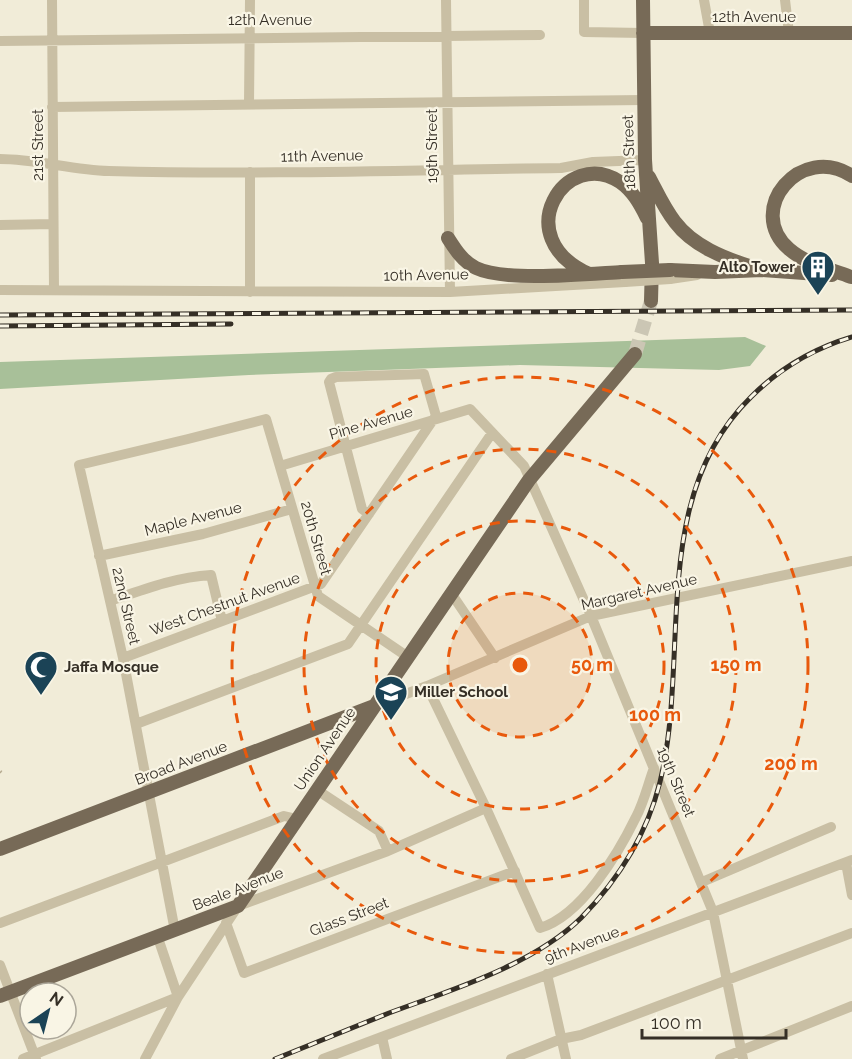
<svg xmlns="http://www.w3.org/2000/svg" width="852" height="1059" font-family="Raleway,sans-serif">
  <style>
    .green { fill: #a8c099 }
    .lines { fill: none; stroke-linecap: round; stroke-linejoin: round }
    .major-tunnel { stroke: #cbc6b4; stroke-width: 14; stroke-dasharray: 14 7; stroke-linecap: butt }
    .path { stroke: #b5a98f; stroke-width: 1.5; stroke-dasharray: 3 3; stroke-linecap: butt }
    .minor { stroke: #c9bfa4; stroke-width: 10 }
    .major { stroke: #776a57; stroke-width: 14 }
    .rail-casing { stroke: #352f26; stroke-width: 5 }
    .rail { stroke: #f9f5e5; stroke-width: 3; stroke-dasharray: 9; stroke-linecap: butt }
    .minor-bridge { stroke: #c9bfa4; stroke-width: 10 }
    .major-bridge { stroke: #776a57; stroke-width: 14 }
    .ring { fill: none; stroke: #e8590c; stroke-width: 3; stroke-dasharray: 10 8 }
    .labels { text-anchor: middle; stroke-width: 4.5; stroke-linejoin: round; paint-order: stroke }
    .street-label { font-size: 15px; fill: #352f26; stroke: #f9f5e5 }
    .poi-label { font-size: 15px; font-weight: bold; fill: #352f26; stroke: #f9f5e5; text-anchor: start }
    .centre { fill: #e8590c; stroke: #f9f5e5; stroke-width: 3 }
    .ring-label { font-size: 18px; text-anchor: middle; font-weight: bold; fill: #e8590c; stroke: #f9f5e5; stroke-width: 4.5; stroke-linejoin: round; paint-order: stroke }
  </style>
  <rect width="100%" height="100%" fill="#f1ecd8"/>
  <path class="green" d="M745,337L766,346L750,366L719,370L520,365L249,375L0,389V362Z"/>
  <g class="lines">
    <path class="major-tunnel" d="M635,354L651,301"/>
    <path class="path" d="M0,773L3,769"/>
    <path class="minor" d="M52,0L54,290
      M446,0L450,292
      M584,0V32L643,33
      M704,0L710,33
      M785,0L789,33
      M0,41L540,35
      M249,104L250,0
      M52,107L644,100
      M0,159C36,159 72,170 109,171C259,175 410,170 561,168L593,162L645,160
      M250,172V292
      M0,225L53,224
      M670,279L697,275
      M0,290L450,292L625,282
      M280,466L470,409L524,466L591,616L713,912L743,1059
      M99,556L203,534L292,509
      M451,593L495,658
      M110,601C142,590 176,577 211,575L222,621
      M123,658L321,584L433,420L436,416L424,374L336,377L331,379L329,382L362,509L369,514
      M427,686L486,808L540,928C581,916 618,854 636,817C644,802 648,784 654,768
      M374,706L427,686L591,616L852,561
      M136,724L348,644L492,433
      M317,790L379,831L388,851
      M846,863L852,895
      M702,882L831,827
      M0,923L284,816L297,819
      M226,923L244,973L515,871
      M175,931L123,658L79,465L188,439L266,419L318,596L408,657
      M0,965L36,1059
      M547,974L566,1059
      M382,1037L387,1059
      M23,1059L178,997L158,938
      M145,1059L178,997L238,906L388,851L486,808
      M323,1059L852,860
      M511,1059L561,1039L581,1035L852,933
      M720,1059L852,1006"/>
    <path class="major" d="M643,0L645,160L652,263L651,301
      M643,33H852
      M649,177C657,192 664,208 675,222C693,246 724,258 752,267
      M448,238C455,249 463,262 476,268C505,282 587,274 622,272
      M670,270L715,272L762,270L832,275
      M589,274C507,237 566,146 620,182C633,191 640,204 647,218
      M851,277C830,269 806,264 789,249C744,210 801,142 852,176
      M0,849L374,706
      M0,996L238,906L529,480L635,354"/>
    <defs>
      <path id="rail" d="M0,315L852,310
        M0,326L231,324
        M275,1059C313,1044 351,1028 389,1013C451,990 533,965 581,918C618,880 647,834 660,782C691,654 648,498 751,397C779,369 815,348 852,337"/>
    </defs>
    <use href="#rail" class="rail-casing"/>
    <use href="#rail" class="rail"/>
    <path class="minor-bridge" d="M625,282L670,279"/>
    <path class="major-bridge" d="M622,272L670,270"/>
  </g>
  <circle cx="520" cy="665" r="72" fill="#e8590c" fill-opacity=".12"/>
  <g class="ring">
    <circle cx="520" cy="665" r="72"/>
    <circle cx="520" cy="665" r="144"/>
    <circle cx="520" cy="665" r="216"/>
    <circle cx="520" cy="665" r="288"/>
  </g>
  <defs>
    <symbol id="building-pin" viewBox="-11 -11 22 30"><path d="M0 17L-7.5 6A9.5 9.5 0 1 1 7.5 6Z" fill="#1b4356" stroke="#f9f5e5"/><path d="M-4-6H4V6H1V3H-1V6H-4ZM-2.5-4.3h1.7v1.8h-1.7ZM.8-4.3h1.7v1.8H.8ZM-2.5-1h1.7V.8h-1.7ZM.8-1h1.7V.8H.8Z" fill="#fff"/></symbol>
    <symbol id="mosque-pin" viewBox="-11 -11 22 30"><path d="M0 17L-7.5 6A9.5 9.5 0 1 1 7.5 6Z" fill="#1b4356" stroke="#f9f5e5"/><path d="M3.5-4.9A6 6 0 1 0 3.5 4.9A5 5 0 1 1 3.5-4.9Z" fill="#fff"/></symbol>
    <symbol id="school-pin" viewBox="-11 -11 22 30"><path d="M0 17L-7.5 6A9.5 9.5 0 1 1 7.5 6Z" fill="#1b4356" stroke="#f9f5e5"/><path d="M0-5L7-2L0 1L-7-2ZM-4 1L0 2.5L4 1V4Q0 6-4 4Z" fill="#fff"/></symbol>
  </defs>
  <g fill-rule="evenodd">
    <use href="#building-pin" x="799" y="248" width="38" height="52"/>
    <use href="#mosque-pin" x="22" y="648" width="38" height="52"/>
    <use href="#school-pin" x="372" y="673" width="38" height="52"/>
  </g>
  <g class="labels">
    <g class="street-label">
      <text x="754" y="22">12th Avenue</text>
      <text x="270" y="25">12th Avenue</text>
      <text transform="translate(38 145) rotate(-90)" y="5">21st Street</text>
      <text transform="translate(432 146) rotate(-90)" y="5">19th Street</text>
      <text transform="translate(629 152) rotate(-92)" y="5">18th Street</text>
      <text transform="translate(322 156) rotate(-1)" y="5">11th Avenue</text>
      <text transform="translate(426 275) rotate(-1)" y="5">10th Avenue</text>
      <text transform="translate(371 423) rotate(-16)" y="5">Pine Avenue</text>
      <text transform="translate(193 519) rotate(-14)" y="5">Maple Avenue</text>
      <text transform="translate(316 538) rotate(74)" y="5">20th Street</text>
      <text transform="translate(639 592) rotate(-13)" y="5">Margaret Avenue</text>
      <text transform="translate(225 604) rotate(-20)" y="5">West Chestnut Avenue</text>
      <text transform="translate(126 606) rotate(77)" y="5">22nd Street</text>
      <text transform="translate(325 749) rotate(-56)" y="5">Union Avenue</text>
      <text transform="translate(181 763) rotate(-21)" y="5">Broad Avenue</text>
      <text transform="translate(676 782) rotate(67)" y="5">19th Street</text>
      <text transform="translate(238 889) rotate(-21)" y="5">Beale Avenue</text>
      <text transform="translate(349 917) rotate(-21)" y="5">Glass Street</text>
      <text transform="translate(582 945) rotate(-21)" y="5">9th Avenue</text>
    </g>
    <g class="poi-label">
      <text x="795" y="272" text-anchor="end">Alto Tower</text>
      <text x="64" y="672">Jaffa Mosque</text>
      <text x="414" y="697">Miller School</text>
    </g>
  </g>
  <circle cx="520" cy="665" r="9" class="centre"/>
  <g class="ring-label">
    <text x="592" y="671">50 m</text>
    <text x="736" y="671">150 m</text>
    <text x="655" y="721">100 m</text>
    <text x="791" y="770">200 m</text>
  </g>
  <g transform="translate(48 1011) rotate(35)"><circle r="28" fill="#f9f5e5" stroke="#aba699" stroke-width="1.5"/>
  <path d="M0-4.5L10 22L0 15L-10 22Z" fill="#1b4356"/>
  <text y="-9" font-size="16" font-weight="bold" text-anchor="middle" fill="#352f26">N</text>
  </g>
  <path d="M642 1029v9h144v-9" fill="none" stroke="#352f26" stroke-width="3"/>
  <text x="651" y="1029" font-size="18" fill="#352f26" stroke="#f9f5e5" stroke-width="4.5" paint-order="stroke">100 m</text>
</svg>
